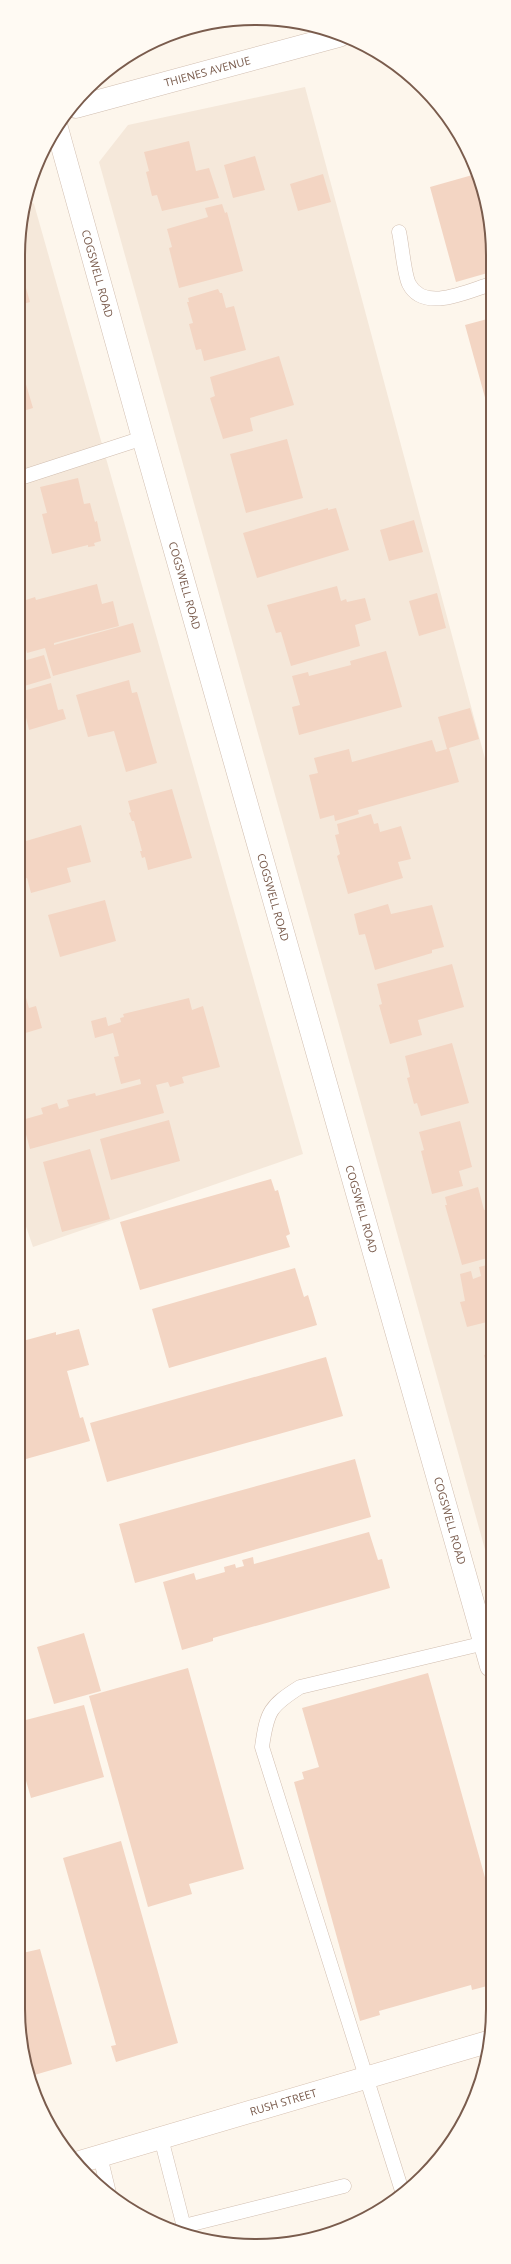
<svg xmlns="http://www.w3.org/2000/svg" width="511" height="2264" font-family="'Open Sans',sans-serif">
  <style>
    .residential { fill: #f5e8da }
    .building { fill: #f3d5c3 }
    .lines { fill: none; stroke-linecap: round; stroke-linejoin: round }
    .lane-casing { stroke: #d1beb0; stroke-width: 15 }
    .street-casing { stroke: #d1beb0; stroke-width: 23 }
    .secondary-casing { stroke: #d6c0b0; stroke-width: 23 }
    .lane { stroke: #fff; stroke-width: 14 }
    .street { stroke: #fff; stroke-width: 22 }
    .secondary { stroke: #fff; stroke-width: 22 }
    .labels { text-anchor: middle; stroke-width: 3; stroke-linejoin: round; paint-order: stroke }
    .street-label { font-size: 11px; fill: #7a5c4d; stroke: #fffaf3 }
    .rim { fill: none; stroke: #7a5c4d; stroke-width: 2 }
  </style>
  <rect width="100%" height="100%" fill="#fdf6ec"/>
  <path class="residential" d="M305,87L491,781V1571L99,162L128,125Z
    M29,199L34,204L303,1154L33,1247L19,1206L20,224Z"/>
  <path class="building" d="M189,141L196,171L209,168L219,198L162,211L157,195L152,196L146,172L149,171L144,152Z
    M255,156L265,190L233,198L224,165Z
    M323,174L331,202L298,211L290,184Z
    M476,174L491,225V272L456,282L430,187Z
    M222,204L225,213L227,212L243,271L179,288L169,248L172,247L167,229L208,217L205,208Z
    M20,267L30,302L20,305Z
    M218,289L220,293H222L226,308L234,306L246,350L204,361L201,349L196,350L189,324L193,323L187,302H189L188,298Z
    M491,318V411L489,412L465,325Z
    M279,356L294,405L250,418L253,431L223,439L210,398L215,396L210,377Z
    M20,364L33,408L20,412Z
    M20,430L26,450L20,452Z
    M287,439L303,498L246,513L230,454Z
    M78,478L84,504L90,503L95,522L97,521L101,541L94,543L95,546L88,547V545L52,554L42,514L47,513L40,487Z
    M328,508V510L336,508L349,550L257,578L243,533Z
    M414,520L423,552L389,561L380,530Z
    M97,584L102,604L113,601L119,626L54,643V645L133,623L141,652L53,676L45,648L27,653L20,626V602L35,597L36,600Z
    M337,586L341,601L346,599L347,602L365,598L371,620L355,625L360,646L291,666L281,632L276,633L267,605Z
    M437,593L446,628L419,636L409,601Z
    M386,651L402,707L299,735L292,707L300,705L292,676L308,672L309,676L351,665L350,661Z
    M44,655L51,678L21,687L20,662Z
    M129,680L132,693L137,692L157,763L126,772L114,731L88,737L76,695Z
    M51,683L58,710L63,709L66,719L29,730L20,692Z
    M470,708L479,739L449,748L459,782L358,810L359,814L335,821L334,815L320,819L309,775L318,773L314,758L349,749L352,762L432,740L436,752L447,749L438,717Z
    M172,789L192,858L148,870L145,857L142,858L140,851H142L134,821H132L129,813L131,812L128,801Z
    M371,814L374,824L378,823L380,832L401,826L411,859L398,862L403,878L348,894L337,856L340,854L335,835L339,834L337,824Z
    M81,825L91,862L67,868L71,882L31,893L27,878L19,880V843Z
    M105,900L116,941L60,957L48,915Z
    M388,904L391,914L432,905L444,947L432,950V953L375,970L365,934L359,935L354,914Z
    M452,964L464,1007L418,1020L422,1035L390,1044L379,1005L382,1004L377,984Z
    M19,974L29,1008L36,1006L42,1028L19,1035Z
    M189,998L192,1010L203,1006L220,1067L182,1077L184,1083L170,1087L168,1082L156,1085L164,1113L30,1149L22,1120L43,1114L41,1108L57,1103L59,1109L69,1106L67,1100L95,1093L96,1096L141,1084L140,1079L121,1084L114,1057L119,1056L113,1033L95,1038L91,1021L106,1017L108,1026L121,1022L120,1018L124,1017L123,1014Z
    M491,1027V1043L486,1028Z
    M452,1043L469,1103L421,1116L417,1103L414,1104L407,1078L410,1077L405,1056Z
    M169,1120L180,1161L111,1180L100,1139Z
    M460,1121L472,1167L459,1171L463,1186L432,1194L421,1151L424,1150L419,1132Z
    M90,1149L110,1219L62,1232L43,1162Z
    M271,1179L275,1191L278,1190L290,1234L286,1236L290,1247L140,1290L120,1222Z
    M478,1187L484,1210L491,1208V1257L462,1265L445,1205H447L445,1197Z
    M491,1264V1321L467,1327L460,1302L465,1301L460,1274L471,1271L473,1279L481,1276L479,1267Z
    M295,1268L304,1297L308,1295L317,1325L169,1368L152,1309Z
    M79,1329L89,1365L67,1371L80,1418L83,1417L90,1441L26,1459L19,1435V1342L56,1332V1335Z
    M491,1353V1379H490L484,1355Z
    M326,1357L343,1416L107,1482L90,1423Z
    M355,1459L371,1517L135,1583L119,1524Z
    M369,1532L378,1560L382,1559L390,1588L213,1638V1641L182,1650L163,1582L194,1573L196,1580L225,1572L224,1567L235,1564L236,1568L244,1566L242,1560L253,1557L254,1564Z
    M84,1633L101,1691L54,1704L37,1647Z
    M188,1668L244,1869L189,1884L192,1894L148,1907L89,1696Z
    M428,1673L491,1899V1985L472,1990L471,1985L379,2011L380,2015L360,2021L294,1782L304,1779L302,1772L319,1767L302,1708Z
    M84,1705L104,1777L31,1798L18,1753V1722Z
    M18,1784L26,1810L18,1812Z
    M121,1841L178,2043L116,2062L111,2046L116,2045L63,1858Z
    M40,1949L72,2064L31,2076L18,2009V1954Z"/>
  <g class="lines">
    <defs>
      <path id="lane" d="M399,232C402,245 404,274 409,284C424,313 468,291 491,284
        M20,478L143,438
        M161,2138L185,2231
        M100,2156L108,2189
        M403,2194L262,1747C267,1711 270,1706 300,1687L485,1643
        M184,2226L344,2186"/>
      <g id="street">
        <path id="s1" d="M76,107L339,36"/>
        <path id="s2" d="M57,128L143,438L491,1666"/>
      </g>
      <g id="secondary">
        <path id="s3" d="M76,2163L491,2041"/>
      </g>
    </defs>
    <use href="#lane" class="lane-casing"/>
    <use href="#street" class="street-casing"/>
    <use href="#secondary" class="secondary-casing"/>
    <use href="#lane" class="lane"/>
    <use href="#street" class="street"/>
    <use href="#secondary" class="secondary"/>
  </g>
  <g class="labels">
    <g class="street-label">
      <text dy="4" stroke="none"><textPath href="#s1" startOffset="136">THIENES AVENUE</textPath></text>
      <text dy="4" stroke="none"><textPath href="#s2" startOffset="151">COGSWELL ROAD</textPath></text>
      <text dy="4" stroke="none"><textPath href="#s2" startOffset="475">COGSWELL ROAD</textPath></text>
      <text dy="4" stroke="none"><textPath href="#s2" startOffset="799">COGSWELL ROAD</textPath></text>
      <text dy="4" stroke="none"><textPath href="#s2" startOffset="1123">COGSWELL ROAD</textPath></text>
      <text dy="4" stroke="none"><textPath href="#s2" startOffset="1447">COGSWELL ROAD</textPath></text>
      <text dy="4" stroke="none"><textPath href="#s3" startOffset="216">RUSH STREET</textPath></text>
    </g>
  </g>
  <path d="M0 0H511V2264H0ZM255 25H256A230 230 0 0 1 486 255V2009A230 230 0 0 1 256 2239H255A230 230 0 0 1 25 2009V255A230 230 0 0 1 255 25Z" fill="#fffaf3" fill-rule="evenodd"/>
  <path class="rim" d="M255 25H256A230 230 0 0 1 486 255V2009A230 230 0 0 1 256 2239H255A230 230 0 0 1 25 2009V255A230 230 0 0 1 255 25Z"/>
</svg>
